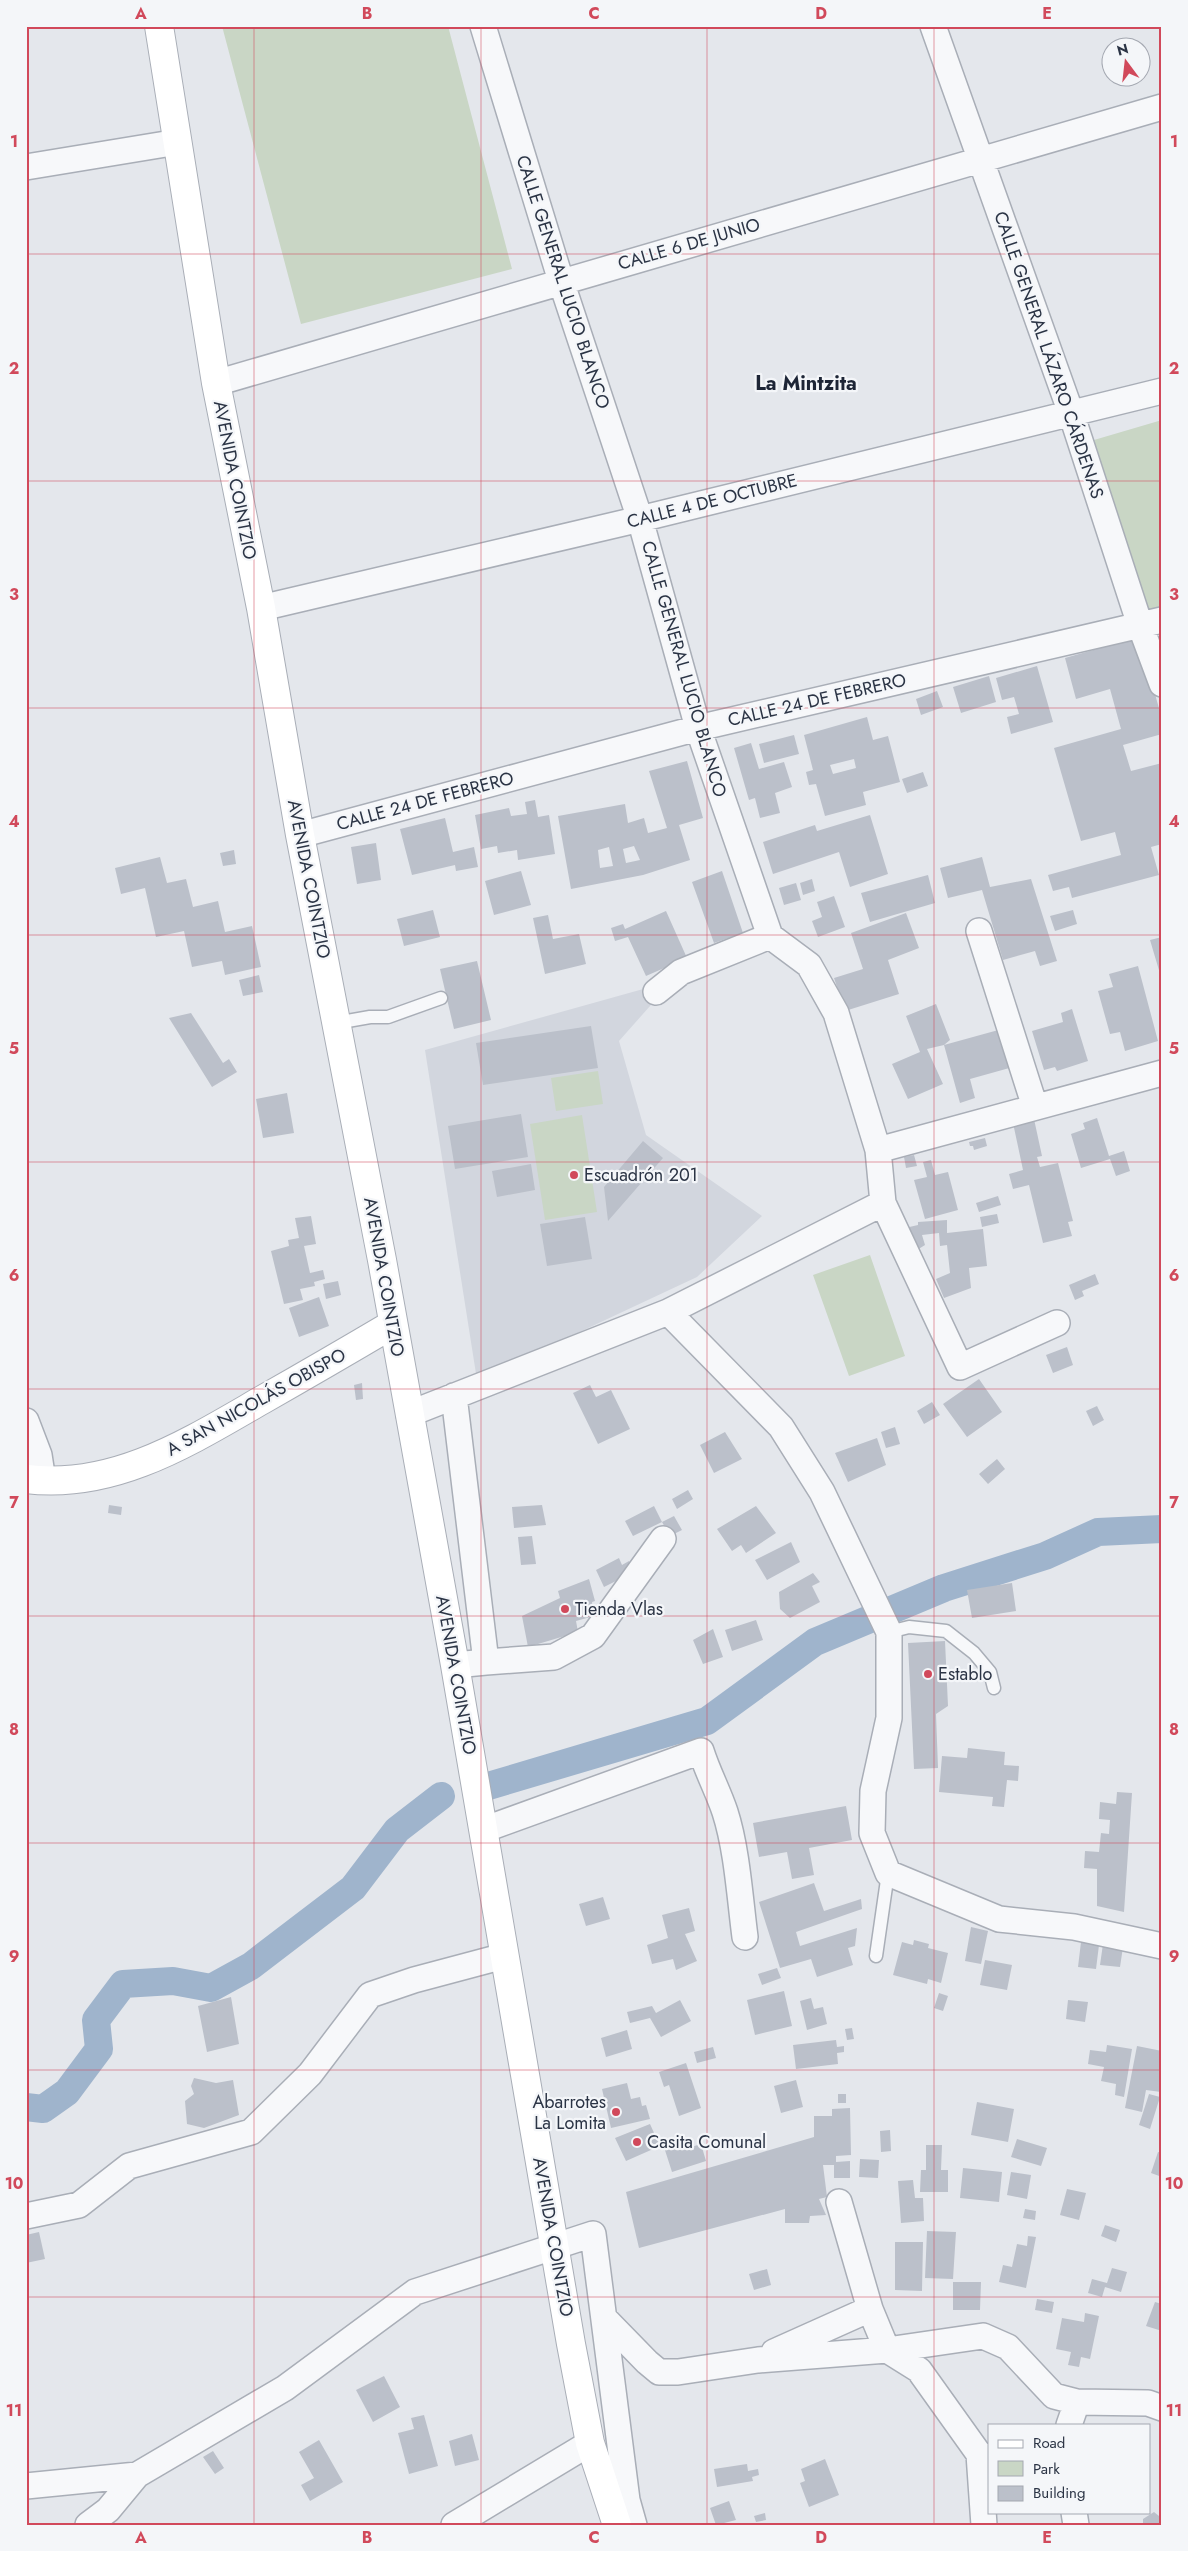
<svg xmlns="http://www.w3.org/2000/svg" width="1188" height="2551" font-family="Jost,sans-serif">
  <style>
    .built { fill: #d2d6de }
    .green { fill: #c9d6c5 }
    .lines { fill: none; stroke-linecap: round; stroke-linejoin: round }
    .canal { stroke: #9fb4cc; stroke-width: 28 }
    .building { fill: #bbc0ca; fill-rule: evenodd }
    .lane-casing { stroke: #a9aeb7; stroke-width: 15 }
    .street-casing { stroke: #a9aeb7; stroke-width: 28 }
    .secondary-casing { stroke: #a9aeb7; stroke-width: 30 }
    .lane { stroke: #f7f8fa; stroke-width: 12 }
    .street { stroke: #f7f8fa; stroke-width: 25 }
    .secondary { stroke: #fff; stroke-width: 28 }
    .grid { fill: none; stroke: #d1495b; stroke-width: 1; stroke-opacity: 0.55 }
    .poi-dot { fill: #d1495b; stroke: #f4f6f9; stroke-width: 2 }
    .labels { text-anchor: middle; stroke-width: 4.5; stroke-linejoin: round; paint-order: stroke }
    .street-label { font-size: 18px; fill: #2b3445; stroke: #f4f6f9 }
    .poi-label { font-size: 18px; fill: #2b3445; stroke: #f4f6f9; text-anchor: start }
    .quarter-label { font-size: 20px; font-weight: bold; fill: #1d2536; stroke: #f4f6f9 }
    .neatline { fill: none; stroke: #d1495b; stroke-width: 2 }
    .grid-label { font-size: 16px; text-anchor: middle; font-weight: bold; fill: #d1495b }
  </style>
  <rect width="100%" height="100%" fill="#e4e7ec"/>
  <path class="built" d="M654,986L658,997L619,1041L646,1135L762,1216L697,1277L477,1380L425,1050Z"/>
  <path class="green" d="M222,26H448L512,269L301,324Z
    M1162,420V608L1144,613L1094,440Z
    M598,1071L603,1104L556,1111L551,1078Z
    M582,1115L597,1212L545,1220L530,1124Z
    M870,1255L905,1356L849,1376L813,1275Z"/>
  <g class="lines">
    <path class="canal" d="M485,1787L707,1721L815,1642L944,1588L1045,1556L1098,1532L1162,1529
      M26,2107L43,2109L67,2092L99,2049L96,2020L123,1984L173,1981L211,1988L251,1966L353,1888L397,1830L441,1796"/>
  </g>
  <path class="building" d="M1139,637L1162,719V734L1123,745L1131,771L1162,763V844L1151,847L1159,875L1072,898L1069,887L1053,891L1048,875L1121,855L1115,832L1081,841L1054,748L1121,729L1110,689L1076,699L1065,658Z
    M1037,666L1053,722L1011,734L1007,717L1019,714L1014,697L1002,700L996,678Z
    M989,676L996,702L961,713L953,687Z
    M937,691L943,707L921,715L916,699Z
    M867,717L873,740L888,736L900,782L863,792L866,805L825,816L816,784L809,785L806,772L813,770L804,735ZM854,759L856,768L833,774L830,765Z
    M794,735L799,754L764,763L759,744Z
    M751,743L759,769L784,762L792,787L775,793L780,813L760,818L755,798L749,800L734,748Z
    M687,761L703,818L679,825L690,860L643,875L571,889L558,816L625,804L628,823L644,818L648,833L667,828L649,771ZM634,846L640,860L626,863L623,849ZM609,847L613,866L600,868L598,850Z
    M923,772L928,786L907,793L902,779Z
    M535,800L538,817L549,815L555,854L518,860L517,850L498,853L497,846L481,849L475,815L509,808L511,816L527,814L525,802Z
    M870,815L888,874L850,887L839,852L773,874L763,842L815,825L817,831Z
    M445,818L453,852L474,847L478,867L456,871L455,865L412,875L400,829Z
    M376,843L381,880L357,884L351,847Z
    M234,850L236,864L223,866L220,853Z
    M160,857L167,883L186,879L193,907L218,901L225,932L252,926L261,967L225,975L222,961L192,967L184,931L156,937L145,888L121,894L115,868Z
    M982,857L990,887L1031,879L1057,961L1040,966L1035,951L1003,960L982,890L948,898L940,868Z
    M521,871L531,905L494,915L485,881Z
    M722,871L743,933L714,943L692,882Z
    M928,875L935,903L870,922L861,893Z
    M812,879L815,891L803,895L800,883Z
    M796,883L801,900L784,905L779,888Z
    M834,896L845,927L818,937L812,921L822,917L817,902Z
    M433,910L440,937L404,946L397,919Z
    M1073,910L1077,924L1055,931L1050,916Z
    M666,911L687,958L646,976L628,937L615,941L611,928L623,924L625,929Z
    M906,913L919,948L888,960L899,994L845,1011L834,978L863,969L851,933Z
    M548,915L553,939L579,934L586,964L545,974L533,918Z
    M1162,937V977H1161L1150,940Z
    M477,961L491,1020L454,1029L440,969Z
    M1138,966L1158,1041L1125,1051L1120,1032L1110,1034L1098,991L1113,987L1109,974Z
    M259,975L263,992L243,996L239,980Z
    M936,1004L950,1040L944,1045L1002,1029L1013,1067L970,1079L975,1098L960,1103L944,1045L927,1049L943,1084L908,1099L892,1064L920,1052L906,1016Z
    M1072,1009L1088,1061L1057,1071L1055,1067L1044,1070L1032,1031L1063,1022L1061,1013Z
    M191,1013L223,1063L229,1059L237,1072L212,1087L169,1018Z
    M591,1026L598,1068L483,1085L476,1043Z
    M287,1093L294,1133L263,1138L256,1099Z
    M521,1114L528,1157L455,1169L448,1126Z
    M1097,1118L1109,1156L1124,1151L1130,1171L1116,1176L1110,1159L1081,1168L1071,1134L1085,1129L1083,1123Z
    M1034,1119L1042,1156L1037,1157L1040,1167L1058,1163L1073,1221L1068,1222L1072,1236L1043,1243L1029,1185L1013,1189L1009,1174L1023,1170L1013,1123Z
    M985,1138L987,1146L974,1150L973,1146H970L969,1142Z
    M643,1141L663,1158L608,1221L604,1187Z
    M914,1155L917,1166L906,1168L904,1157Z
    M931,1160L935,1175L948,1172L958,1210L925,1219L914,1180L927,1177L923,1162Z
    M531,1164L535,1190L497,1197L492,1171Z
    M998,1196L1001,1205L979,1212L976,1203Z
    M997,1214L999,1223L982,1227L980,1217Z
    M311,1216L316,1244L304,1246L310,1273L323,1270L325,1279L314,1282L315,1286L300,1289L303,1300L284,1304L271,1251L289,1246L288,1240L299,1238L295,1218Z
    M585,1217L592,1259L547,1266L540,1224Z
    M947,1220V1233L983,1229L987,1266L969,1268L971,1288L944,1298L936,1279L950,1273L947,1245L940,1246L939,1233L922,1235L925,1245L917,1250L905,1228L918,1225V1222Z
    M1095,1274L1099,1284L1082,1291L1084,1296L1075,1300L1069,1285Z
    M338,1281L341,1295L326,1299L323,1284Z
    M319,1297L329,1326L299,1337L289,1308Z
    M1067,1347L1073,1365L1053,1373L1046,1355Z
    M979,1379L1002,1412L967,1437L943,1404Z
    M362,1383L363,1399L356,1400L354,1385Z
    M590,1385L596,1397L611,1390L630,1429L598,1444L573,1393Z
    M932,1402L940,1415L924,1424L917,1411Z
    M1097,1406L1104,1420L1093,1426L1086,1411Z
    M895,1427L900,1444L886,1448L881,1432Z
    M725,1432L742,1459L714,1473L700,1445Z
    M877,1438L886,1465L848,1482L835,1453Z
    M997,1459L1005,1469L988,1484L979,1474Z
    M688,1490L693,1499L677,1509L672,1499Z
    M109,1505L122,1507L121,1515L108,1513Z
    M542,1505L546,1525L514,1528L512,1507Z
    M654,1506L662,1522L633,1536L625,1521Z
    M756,1506L776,1533L746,1553L741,1545L732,1551L717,1529Z
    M674,1516L682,1530L670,1536L662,1522Z
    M532,1536L536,1564L521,1565L518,1537Z
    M791,1542L800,1562L767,1580L755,1560Z
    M619,1558L622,1565L629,1561L634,1572L604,1587L596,1570Z
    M813,1573L820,1582L812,1586L820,1602L790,1618L780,1609L779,1592Z
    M589,1579L595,1601L592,1602L594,1616L576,1621L578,1632L528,1647L522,1616L560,1598L558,1591Z
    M1012,1583L1016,1611L972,1618L967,1590Z
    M756,1620L763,1640L732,1651L725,1630Z
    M713,1629L723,1657L703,1664L693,1640Z
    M945,1641L948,1706L936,1714L938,1768L914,1769L908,1643Z
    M968,1748L1005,1752L1004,1765L1019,1766L1018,1781L1007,1780L1004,1807L992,1806L993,1797L939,1792L942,1756L967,1758Z
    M1117,1792L1132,1793L1124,1912L1097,1906V1869L1084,1868L1085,1851L1099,1852L1101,1833L1109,1834L1110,1820L1099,1819L1100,1802L1116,1804Z
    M846,1806L852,1840L809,1848L814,1875L792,1879L787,1852L759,1857L753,1823Z
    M814,1883L824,1911L861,1899L862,1909L796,1932L800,1946L857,1928L855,1946L848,1948L853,1965L817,1977L811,1959L780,1968L759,1902Z
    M603,1897L610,1919L586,1926L579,1904Z
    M689,1908L695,1931L685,1934L697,1961L676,1970L673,1959L652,1964L647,1945L668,1938L662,1915Z
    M971,1927L988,1931L981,1964L965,1961Z
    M914,1940L929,1944L928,1948L948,1953L941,1983L928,1979L927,1984L893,1975L902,1942L913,1945Z
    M1081,1942L1099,1945L1096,1969L1078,1967Z
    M1103,1944L1123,1947L1120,1967L1100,1965Z
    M985,1960L1012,1965L1007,1990L980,1985Z
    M777,1968L781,1978L762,1985L758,1974Z
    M784,1991L792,2026L755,2035L747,2000Z
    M939,1993L948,1996L943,2011L934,2008Z
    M231,1997L239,2044L207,2052L198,2006Z
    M811,1998L814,2009L823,2007L827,2024L807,2030L800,2001Z
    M680,2000L691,2021L661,2037L650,2018L630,2023L627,2012L652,2006L656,2013Z
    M1068,2000L1088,2002L1085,2022L1066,2019Z
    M852,2028L854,2039L847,2040L845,2029Z
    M627,2030L632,2049L606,2057L601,2038Z
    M836,2040L837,2047L844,2046V2052L837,2053L838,2064L796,2069L793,2045Z
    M1107,2045L1132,2049L1124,2097L1115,2095L1116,2084L1101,2081L1104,2067L1088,2064L1090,2050L1106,2052Z
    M1137,2046L1162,2051L1161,2092L1146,2090L1142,2112L1125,2108Z
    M713,2047L716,2058L697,2063L694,2052Z
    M686,2063L701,2108L679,2116L669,2085L664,2087L659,2072Z
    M194,2078L216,2083L233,2080L239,2115L204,2128L187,2124L185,2101L194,2094L191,2086Z
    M796,2080L803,2107L781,2113L774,2086Z
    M627,2083L631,2099L640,2097L642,2106L646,2105L650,2119L611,2128L602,2089Z
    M838,2094H846V2103H838Z
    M1149,2094L1160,2097L1150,2129L1139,2125Z
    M977,2102L1014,2109L1008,2142L971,2135Z
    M850,2108L851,2155L836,2156V2162L850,2161V2178H834V2165H823L827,2197L819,2199L826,2215L810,2216L809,2223H785V2209L639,2248L626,2192L814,2137V2116H832V2109Z
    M650,2124L660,2146L626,2161L615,2138Z
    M890,2130L891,2151L881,2152L880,2131Z
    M685,2137L688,2148L701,2144L706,2161L672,2172L663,2144Z
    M1017,2139L1047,2148L1041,2166L1011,2157Z
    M926,2145H942L941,2170H948V2192H920L921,2170H926Z
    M1158,2152L1162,2153V2177L1151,2173Z
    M860,2159L879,2160L878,2178L859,2177Z
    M963,2168L1002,2172L999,2202L960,2198Z
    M1011,2172L1031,2175L1027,2199L1007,2195Z
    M913,2180L915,2198H923L924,2221L901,2223L898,2181Z
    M1067,2189L1086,2193L1079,2220L1060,2215Z
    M1025,2209L1036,2211L1035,2220L1023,2218Z
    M1105,2225L1120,2230L1116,2242L1101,2236Z
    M927,2231L956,2232L953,2279L925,2278Z
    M39,2232L45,2259L26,2263V2235Z
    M1028,2236L1036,2237L1026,2288L999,2282L1003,2265L1012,2267L1017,2244L1027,2246Z
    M895,2242H923L922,2291L895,2290Z
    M1112,2268L1127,2272L1121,2292L1105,2287L1102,2297L1088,2293L1092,2279L1107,2283Z
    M767,2269L771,2285L754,2290L749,2274Z
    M953,2282H981L980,2310H953Z
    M1037,2299L1054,2302L1052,2313L1035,2310Z
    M1155,2302L1162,2304V2331L1146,2326Z
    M1085,2313L1099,2316L1090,2359L1081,2357L1079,2367L1068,2365L1071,2352L1056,2349L1062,2318L1084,2322Z
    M384,2376L400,2407L373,2422L356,2390Z
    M424,2415L438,2466L409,2474L398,2433L414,2429L411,2418Z
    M472,2434L479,2460L455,2466L449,2441Z
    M319,2440L343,2482L310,2501L301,2485L314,2478L299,2452Z
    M213,2451L224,2468L215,2474L203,2457Z
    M825,2459L839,2495L809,2507L800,2483L805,2481L801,2469Z
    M747,2464L748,2471L758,2469L759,2475L752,2477L753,2481L717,2487L714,2469Z
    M729,2501L736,2520L716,2525L710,2508Z
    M1154,2512L1159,2516L1161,2525H1143V2519Z
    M765,2513L766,2520L756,2522L754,2516Z"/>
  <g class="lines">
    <defs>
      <path id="lane" d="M336,1023L370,1017H388L441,998
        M889,1632L909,1627L946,1631L974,1653L990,1672L994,1688
        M876,1956L888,1873"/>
      <path id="street" d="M483,26L561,281L640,519L698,728L770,936L809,965L836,1013L878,1150L883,1203L960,1367L1057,1323
        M933,26L1071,413L1140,625L1162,684
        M26,167L178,142
        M216,383L1162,107
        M261,608L640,519L1162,391
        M300,835L698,728L1162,620
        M979,931L1035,1107
        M656,992L681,972L770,936
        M878,1150L1162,1073
        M668,1312L781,1427L822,1492L889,1632V1718L873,1791L872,1833L888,1873L999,1919L1074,1927L1162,1946
        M454,1396L486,1662L455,1665
        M409,1414L668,1312L883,1203
        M26,1421L39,1455L43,1481
        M486,1662L554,1657L593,1636L663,1539
        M483,1830L701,1751C708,1773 718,1791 725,1812C737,1849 740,1899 745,1937
        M839,2202L870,2309L887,2350L919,2370L979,2454L989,2457
        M26,2216L79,2205L129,2166L251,2132L310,2074L370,1995L414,1980L504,1956
        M606,2320L647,2362L659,2372H678L758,2360L887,2350L983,2336L1008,2347L1054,2396L1077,2402L1148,2403L1162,2408
        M774,2352L870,2309
        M1069,2425L1077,2402
        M979,2454L984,2525
        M26,2486L137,2475
        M1074,2512L1076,2525
        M88,2525L108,2510L137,2475L285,2388L415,2292L593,2234L627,2500L634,2525
        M454,2525L590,2443"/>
      <path id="secondary" d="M159,26L216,383L261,608L300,835L382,1260L455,1665L571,2344L590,2443L617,2525
        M26,1479C114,1490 189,1442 262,1400C306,1375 349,1350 393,1324"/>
    </defs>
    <use href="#lane" class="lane-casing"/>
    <use href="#street" class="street-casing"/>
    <use href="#secondary" class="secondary-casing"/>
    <use href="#lane" class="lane"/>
    <use href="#street" class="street"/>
    <use href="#secondary" class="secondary"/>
  </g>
  <path class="grid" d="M254,26V2525M481,26V2525M707,26V2525M934,26V2525M26,254H1162M26,481H1162M26,708H1162M26,935H1162M26,1162H1162M26,1389H1162M26,1616H1162M26,1843H1162M26,2070H1162M26,2297H1162"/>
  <g class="poi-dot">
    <circle cx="574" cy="1175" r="5"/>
    <circle cx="565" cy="1609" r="5"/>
    <circle cx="928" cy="1674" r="5"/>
    <circle cx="616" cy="2112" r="5"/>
    <circle cx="637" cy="2142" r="5"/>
  </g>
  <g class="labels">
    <g class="street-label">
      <text transform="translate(689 244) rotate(-16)" y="6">CALLE 6 DE JUNIO</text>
      <text transform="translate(563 282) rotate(72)" y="6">CALLE GENERAL LUCIO BLANCO</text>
      <text transform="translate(1049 355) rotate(71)" y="6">CALLE GENERAL LÁZARO CÁRDENAS</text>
      <text transform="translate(235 480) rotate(79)" y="6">AVENIDA COINTZIO</text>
      <text transform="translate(712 501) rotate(-14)" y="6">CALLE 4 DE OCTUBRE</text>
      <text transform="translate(684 669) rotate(74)" y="6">CALLE GENERAL LUCIO BLANCO</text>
      <text transform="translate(817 700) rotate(-13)" y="6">CALLE 24 DE FEBRERO</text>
      <text transform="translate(425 801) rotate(-15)" y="6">CALLE 24 DE FEBRERO</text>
      <text transform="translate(309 879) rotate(79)" y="6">AVENIDA COINTZIO</text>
      <text transform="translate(384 1277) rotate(80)" y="6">AVENIDA COINTZIO</text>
      <text transform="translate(256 1402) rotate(-29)" y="6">A SAN NICOLÁS OBISPO</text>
      <text transform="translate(456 1675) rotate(80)" y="6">AVENIDA COINTZIO</text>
      <text transform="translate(553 2237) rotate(80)" y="6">AVENIDA COINTZIO</text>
    </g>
    <g class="poi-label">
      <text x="584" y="1181">Escuadrón 201</text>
      <text x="575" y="1615">Tienda Vlas</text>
      <text x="938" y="1680">Establo</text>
      <text x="606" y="2108" text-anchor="end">Abarrotes<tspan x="606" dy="21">La Lomita</tspan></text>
      <text x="647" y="2148">Casita Comunal</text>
    </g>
    <g class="quarter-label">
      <text x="806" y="390">La Mintzita</text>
    </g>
  </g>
  <rect width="1188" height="2551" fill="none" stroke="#f4f6f9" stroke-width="55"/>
  <rect x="988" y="2424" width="162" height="90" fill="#f4f6f9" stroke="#a4a8b1"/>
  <rect x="998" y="2440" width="25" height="8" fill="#ffffff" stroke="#a4a8b1"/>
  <text x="1033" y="2448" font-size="15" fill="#2b3445">Road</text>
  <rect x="998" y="2461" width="25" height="15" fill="#c9d6c5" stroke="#a4a8b1"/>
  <text x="1033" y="2474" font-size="15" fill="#2b3445">Park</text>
  <rect x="998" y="2486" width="25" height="15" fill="#bbc0ca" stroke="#a4a8b1"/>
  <text x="1033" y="2498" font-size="15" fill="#2b3445">Building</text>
  <g transform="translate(1126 62) rotate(345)"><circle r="24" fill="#f4f6f9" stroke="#a4a8b1"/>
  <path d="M0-4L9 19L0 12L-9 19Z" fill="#d1495b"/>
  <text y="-8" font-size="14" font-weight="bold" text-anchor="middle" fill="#2b3445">N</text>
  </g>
  <rect x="28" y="28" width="1132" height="2496" class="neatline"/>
  <g class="grid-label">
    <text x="141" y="19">A</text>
    <text x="367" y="19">B</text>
    <text x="594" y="19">C</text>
    <text x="821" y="19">D</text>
    <text x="1047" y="19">E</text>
    <text x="14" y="147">1</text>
    <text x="1174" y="147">1</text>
    <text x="14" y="374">2</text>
    <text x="1174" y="374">2</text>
    <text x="14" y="600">3</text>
    <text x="1174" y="600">3</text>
    <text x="14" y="827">4</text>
    <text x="1174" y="827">4</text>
    <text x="14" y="1054">5</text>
    <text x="1174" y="1054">5</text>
    <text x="14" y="1281">6</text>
    <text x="1174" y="1281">6</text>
    <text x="14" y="1508">7</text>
    <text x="1174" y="1508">7</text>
    <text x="14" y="1735">8</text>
    <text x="1174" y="1735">8</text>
    <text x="14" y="1962">9</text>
    <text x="1174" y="1962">9</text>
    <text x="14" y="2189">10</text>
    <text x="1174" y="2189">10</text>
    <text x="14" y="2416">11</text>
    <text x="1174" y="2416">11</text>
    <text x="141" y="2543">A</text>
    <text x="367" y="2543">B</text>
    <text x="594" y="2543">C</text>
    <text x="821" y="2543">D</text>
    <text x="1047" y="2543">E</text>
  </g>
</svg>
